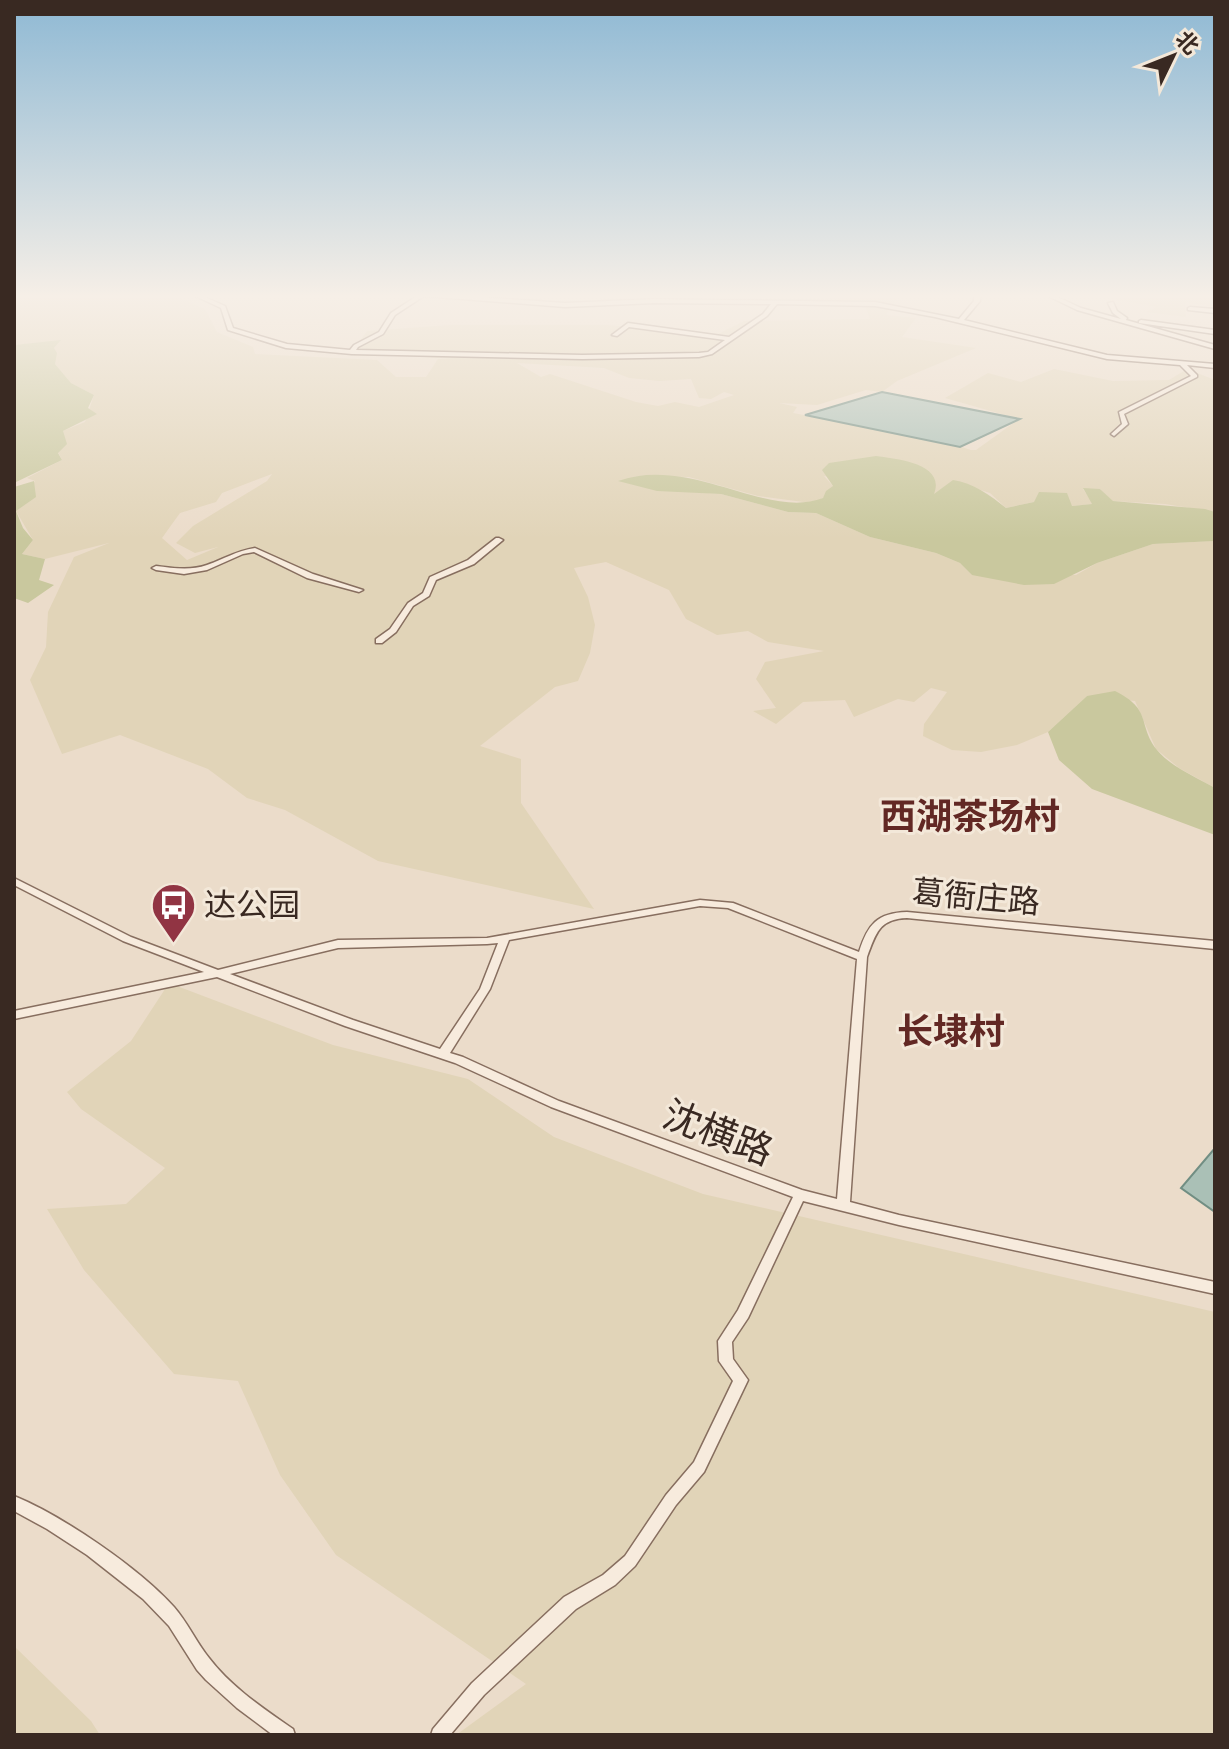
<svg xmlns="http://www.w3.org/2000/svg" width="1229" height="1749" font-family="'Zilla Slab','Noto Sans SC',serif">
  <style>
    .farmland { fill: #e1d4b8; fill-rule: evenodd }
    .green { fill: #c9c89e }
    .water { fill: #aac0b6; stroke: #718e83; stroke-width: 2 }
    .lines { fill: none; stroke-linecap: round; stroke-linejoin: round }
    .minor-casing { stroke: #876e5f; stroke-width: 3 }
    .minor { fill: #f7ebdd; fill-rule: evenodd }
    .labels { text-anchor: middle; stroke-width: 6; stroke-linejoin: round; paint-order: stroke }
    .street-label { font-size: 32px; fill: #392922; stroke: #f3e8d9 }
    .poi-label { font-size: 32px; fill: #392922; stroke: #f3e8d9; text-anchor: start }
    .quarter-label { font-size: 36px; font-weight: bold; fill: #622824; stroke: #f3e8d9 }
    .near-street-label { font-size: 38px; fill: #392922; stroke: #f3e8d9 }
  </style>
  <rect width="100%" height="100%" fill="#ebdcca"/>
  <path class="farmland" d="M14,294H171L205,309L217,332L253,347L255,354L377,360L396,377H426L438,359H454L352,352L367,331L450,325H607L718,334L744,321L870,319L866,308L808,294H926L922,298L899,295L886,315L916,318L902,337L976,348L897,381L882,392L866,390L817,405L779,403L797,407L793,413L943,441L971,450H976L1019,419L945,398L988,373L1021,382L1054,369L1113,381L1169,380L1187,369L1215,380V512L1165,504L1112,501L1100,489H1083L1093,504L1072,506L1034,502L1006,508L990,493L971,487L932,495L824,476L833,486L823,498L811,503L758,496L689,477L634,476L691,492L721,494L788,512L816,513L870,537L936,553L960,563L972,575H1076L1097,563L1153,544L1215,541V788L1179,768L1156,749L1135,701L1087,696L1048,732L1017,745L981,752L952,750L923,736L924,724L947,692L931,688L914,702L898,699L854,717L845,700L803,702L776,724L753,711L776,708L756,679L765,662L824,651L768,642L748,631L717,635L686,619L669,590L606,562L574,568L588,597L595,625L590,653L578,681L555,687L480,746L521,759V803L594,909L378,861L285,810L247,798L208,769L120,735L62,754L30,680L46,647L48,612L74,557L109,543L45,559L22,554L33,540L16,511L35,481L27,478L62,460L58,452L63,431L85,422L94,395L71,383L55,364L54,348L60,341L14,345ZM517,363L604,368L629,378L659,381L691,379L699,398L711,399L724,392L734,395L699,407L675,402L658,406L636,402L550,374L541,377ZM272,474L267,481L193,526L176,543L195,553L218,547L187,560L162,538L180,513L216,502L222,493Z
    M1086,294H1215V307L1185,302L1186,317L1146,312L1157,307Z
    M169,983L333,1045L468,1079L554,1137L703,1194L1215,1312V1735H456L526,1684L336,1555L280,1475L238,1381L174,1374L84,1270L47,1209L126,1204L165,1168L81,1109L67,1092L131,1041Z
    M14,1646L91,1721L100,1735H14Z"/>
  <path class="green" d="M61,340L54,348L57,353L55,364L71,383L94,395L88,408L97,414L63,431L67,444L58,453L62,460L14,483V345Z
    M876,456C896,459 946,463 934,494L953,480C973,483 990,495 1006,508L1034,502L1039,492L1067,493L1072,506L1092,504L1083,488L1100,489L1113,501L1205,509L1215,512V541L1153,544L1097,563L1054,584L1024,585L972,575L960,563L936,553L870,537L816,513L788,512L721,494L657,491L618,481C691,455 767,520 823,498L826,491L833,486L822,470L829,463Z
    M34,481L36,497L16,511L23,528L33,540L22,554L45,559L39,580L54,585L28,603L14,598V487Z
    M1115,691C1153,710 1137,724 1157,750C1171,767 1196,777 1215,788V835L1092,789L1059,760L1048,732L1087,696Z"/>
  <path class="water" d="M882,392L1020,419L960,447L805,415Z
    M1215,1148V1212L1181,1188Z"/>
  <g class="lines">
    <defs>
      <path id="minor" d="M191,294H198L225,306L233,328L287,344L350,350L354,345L379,332L391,313L417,296L413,294H436L565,303L654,299L875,302L959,319L974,301V294H980V301L964,320L1107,355L1215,364V368L1187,365L1197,375V377L1124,414L1128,424L1114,436L1111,434L1122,424L1119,412L1191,376L1180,365L1107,359L935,317L875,306L777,304L767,316L712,354L699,357L582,359L352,354L286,348L228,330L221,308ZM424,296L565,307L654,303L771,304L763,314L729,337L628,323L612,335L617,336L629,327L725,340L708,352L699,353L582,355L356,350L358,347L383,334L395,315Z
        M1044,294H1051L1081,308L1121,319L1113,313L1108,303L1113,302L1117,311L1127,318L1126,320L1215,345V349L1077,310Z
        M1190,307L1215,309V313L1188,310V308Z
        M1141,320L1215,330V334L1139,323V321Z
        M496,538H499L503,540L474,564L436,580L429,596L413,606L396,632L382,643H376V639L390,629L408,603L423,593L430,577L468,560Z
        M255,548L313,574L363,590L359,592L307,578L254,552L243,554L207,570L184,574L156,570L152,568L156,566C173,568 190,571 207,565C224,559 236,551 255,548Z
        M14,878L131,937L218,970L338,940L487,938L700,900L733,903L859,952C868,924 877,913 907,912L1215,941V949L907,918C879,919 876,933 867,957L850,1202L899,1215L1215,1282V1294L899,1225L803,1201L748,1318L732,1342L733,1359L748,1380L704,1472L676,1505L635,1566L615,1585L576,1609L484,1695L450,1735H431L433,1729L472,1683L564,1597L603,1575L625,1556L666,1495L694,1462L733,1381L719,1361L718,1341L738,1310L793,1197L551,1107L455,1063L345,1026L217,977L14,1019V1011L204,972L123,941L14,885ZM700,906L728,908L857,959L837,1199L802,1190L559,1101L463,1057L450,1053L490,989L509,940ZM498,943L480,989L440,1049L353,1020L230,974L338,948L487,944Z
        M14,1496C63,1516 139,1568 174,1607C188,1623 196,1642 209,1658C231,1687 263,1708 293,1729L295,1735H273L237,1708L206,1680L197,1670L169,1626L143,1599L87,1555L47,1529L14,1511Z"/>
    </defs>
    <use href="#minor" class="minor-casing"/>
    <use href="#minor" class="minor"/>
  </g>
  <linearGradient id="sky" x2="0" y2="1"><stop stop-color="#8fb9d4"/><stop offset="0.55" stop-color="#f6efe7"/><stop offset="1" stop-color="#f6efe7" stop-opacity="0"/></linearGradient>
  <rect width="1229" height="539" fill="url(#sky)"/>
  <defs>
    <symbol id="bus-pin" viewBox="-11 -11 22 30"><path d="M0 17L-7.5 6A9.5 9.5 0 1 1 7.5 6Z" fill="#913443" stroke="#f3e8d9"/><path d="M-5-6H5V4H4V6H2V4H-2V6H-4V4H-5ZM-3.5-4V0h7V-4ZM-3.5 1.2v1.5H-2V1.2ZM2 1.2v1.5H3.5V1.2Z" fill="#fff"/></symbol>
  </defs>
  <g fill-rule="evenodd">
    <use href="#bus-pin" x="148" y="880" width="51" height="69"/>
  </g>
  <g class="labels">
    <g class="street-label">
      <text transform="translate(976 897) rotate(5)" y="11">葛衙庄路</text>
    </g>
    <g class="poi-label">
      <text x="204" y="916">达公园</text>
    </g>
    <g class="quarter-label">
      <text x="970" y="829">西湖茶场村</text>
      <text x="951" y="1044">长埭村</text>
    </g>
    <g class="near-street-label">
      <text transform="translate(718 1133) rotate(21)" y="13">沈横路</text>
    </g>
  </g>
  <rect width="1229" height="1749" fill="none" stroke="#392922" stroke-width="32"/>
  <g transform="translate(1173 56) rotate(47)" stroke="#f3e8d9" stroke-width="6" paint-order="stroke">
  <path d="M0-6L14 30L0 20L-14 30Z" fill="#392922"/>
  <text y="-12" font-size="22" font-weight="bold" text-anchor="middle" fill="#392922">北</text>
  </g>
</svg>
